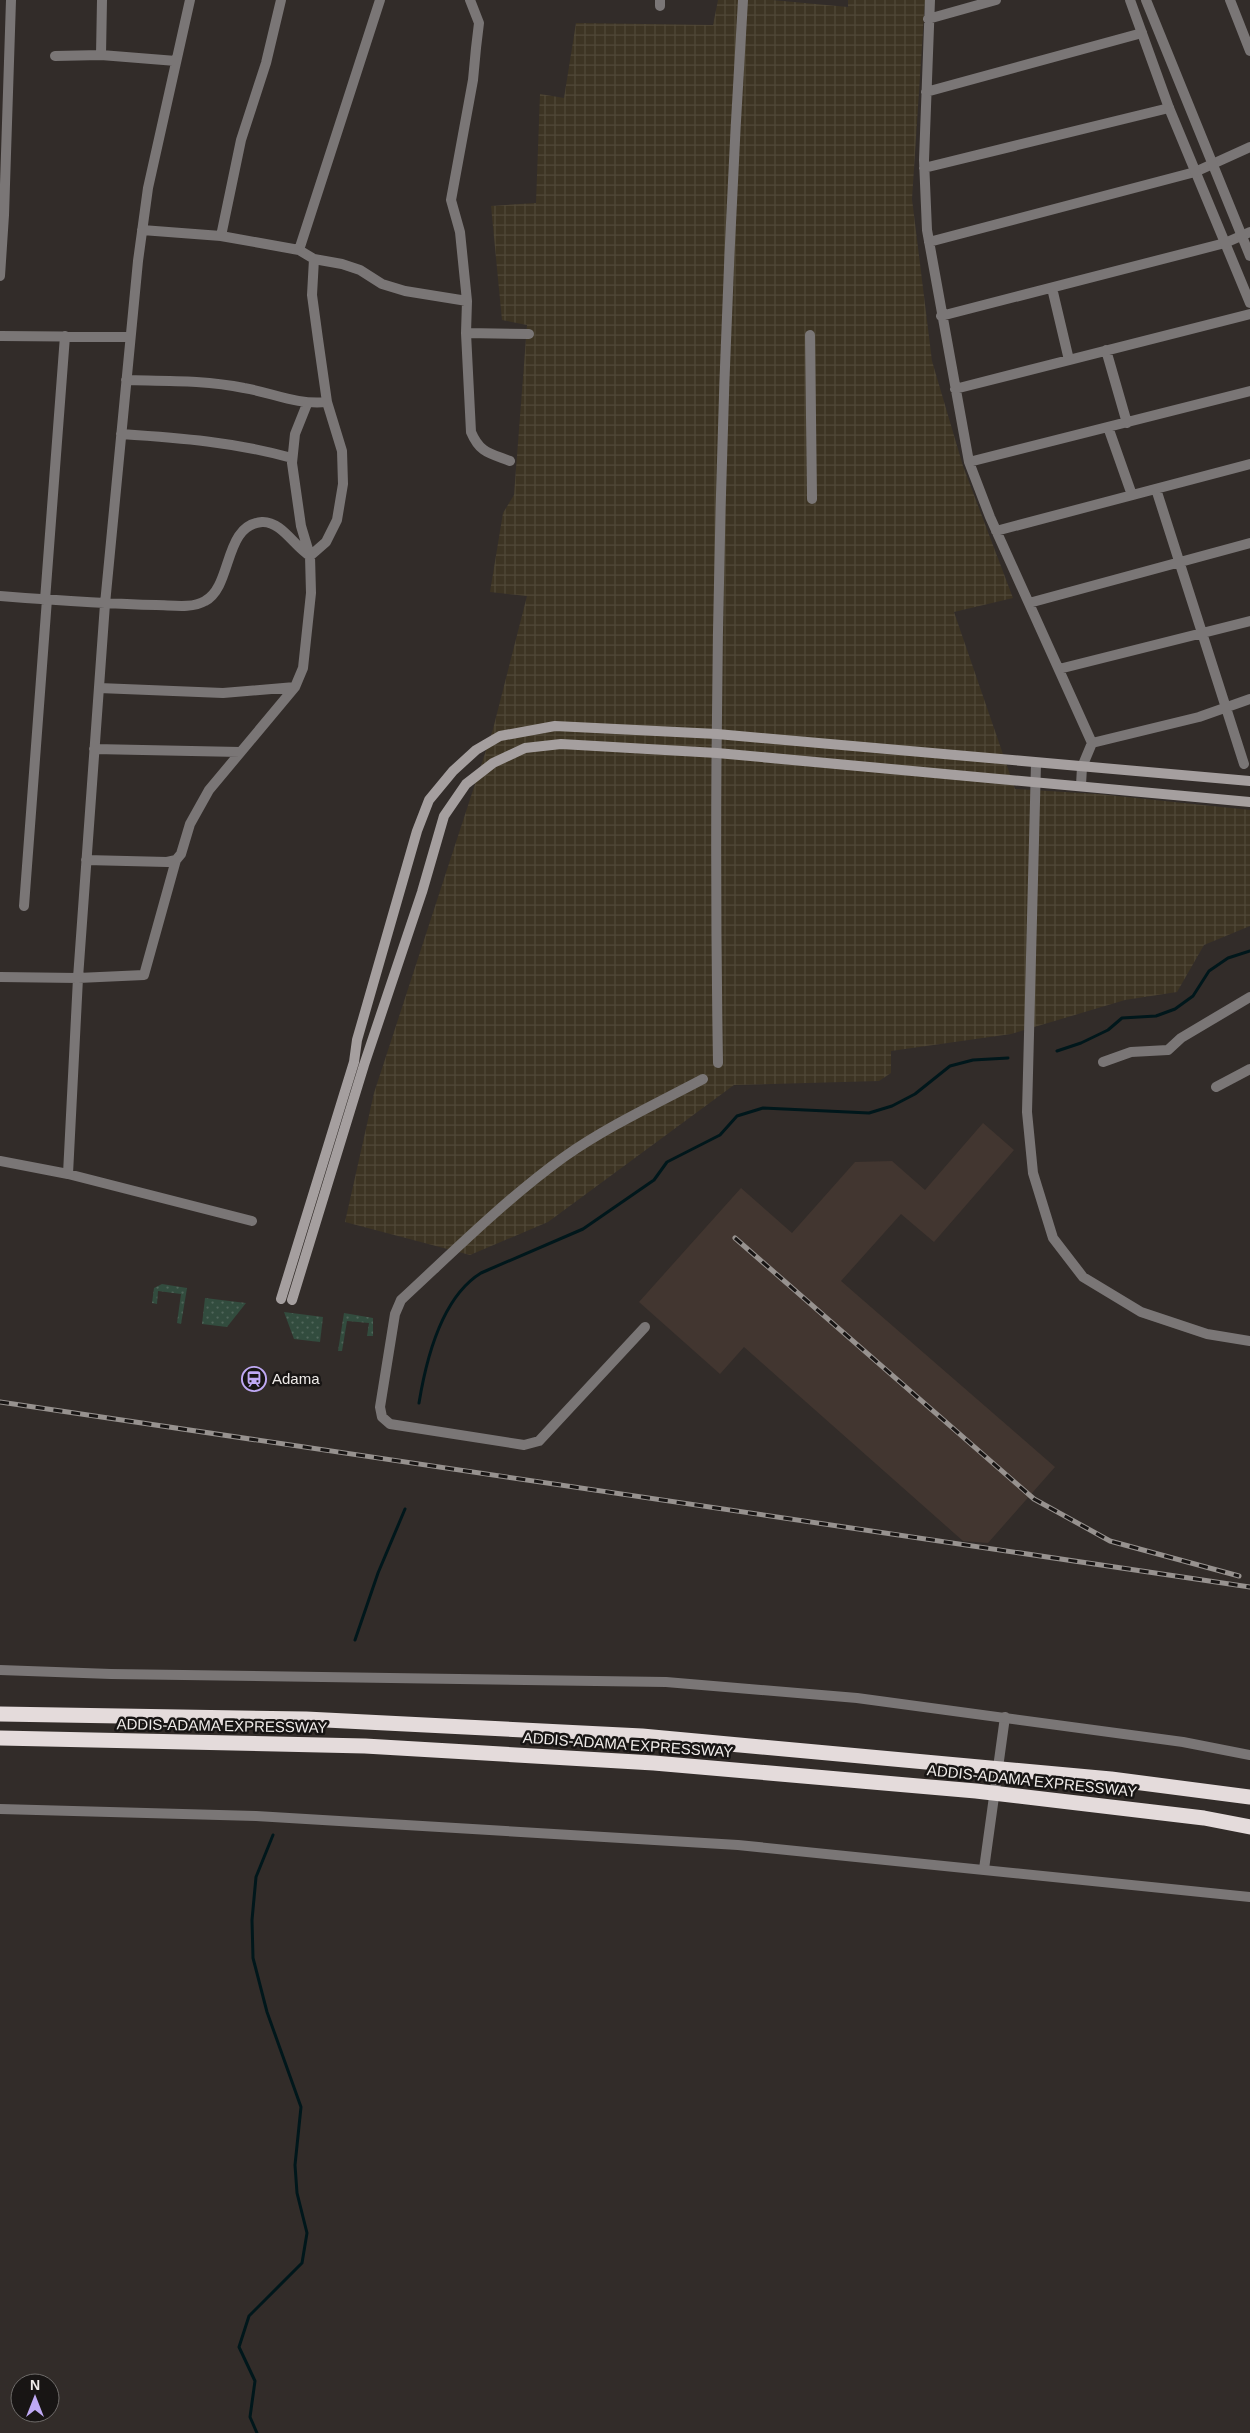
<svg xmlns="http://www.w3.org/2000/svg" width="1250" height="2433" font-family="Arial,sans-serif">
  <style>
    .built { fill: #423630 }
    .industrial { fill: url(#industrial-grid) }
    .grass { fill: url(#grass-dots) }
    .lines { fill: none; stroke-linecap: round; stroke-linejoin: round }
    .stream { stroke: #00171b; stroke-width: 3 }
    .minor { stroke: #7a7676; stroke-width: 10 }
    .tertiary { stroke: #7a7676; stroke-width: 10 }
    .secondary { stroke: #a59f9f; stroke-width: 10 }
    .motorway { stroke: #e4dbdb; stroke-width: 15 }
    .rail-casing { stroke: #97928f; stroke-width: 5 }
    .rail { stroke: #181514; stroke-width: 3; stroke-dasharray: 9; stroke-linecap: butt }
    .labels { text-anchor: middle; stroke-width: 5; stroke-linejoin: round; paint-order: stroke }
    .poi-label { font-size: 15px; fill: #efebe9; stroke: #181514; text-anchor: start }
    .street-label { font-size: 15px; fill: #efebe9; stroke: #181514 }
  </style>
  <defs>
    <pattern id="industrial-grid" width="8" height="8" patternUnits="userSpaceOnUse" patternTransform="scale(1.25)"><rect width="8" height="8" fill="#3d3423"/><path d="M0 4h8M4 0v8" fill="none" stroke="#504838"/></pattern>
    <pattern id="grass-dots" width="8" height="8" patternUnits="userSpaceOnUse" patternTransform="scale(1.25)"><rect width="8" height="8" fill="#324c3e"/><path d="M2 2h.1M6 6h.1" fill="none" stroke="#50665a" stroke-width="1.8" stroke-linecap="round"/></pattern>
  </defs>
  <rect width="100%" height="100%" fill="#322c29"/>
  <path class="built" d="M983,1123L1014,1150L934,1242L901,1214L841,1281L1055,1467L988,1543L963,1541L744,1347L720,1374L639,1302L741,1188L792,1233L855,1162L892,1161L925,1190Z"/>
  <path class="industrial" d="M718,0H772L848,7V0H925L912,199L932,361L963,466L1013,598L954,612L1015,789L1098,794L1250,810V926L1204,945L1177,992L1125,1000L1011,1034L891,1051V1073L879,1081L734,1085L548,1222L470,1255L345,1222L374,1093L493,729L527,596L490,592L503,513L514,495L527,325L502,320L491,206L536,203L540,94L564,98L576,23L713,25Z"/>
  <path class="grass" d="M162,1284L187,1288L181,1324L177,1323L181,1294L158,1291L157,1304L152,1303L154,1288Z
    M205,1298L246,1303L227,1327L202,1324Z
    M284,1312L323,1317L320,1342L294,1339Z
    M344,1313L373,1318V1336H367L369,1323L347,1321L342,1351H338Z"/>
  <g class="lines">
    <path class="stream" d="M1057,1051L1081,1043L1108,1030L1122,1018L1156,1016L1175,1009L1193,996L1209,971L1228,958L1250,951
      M419,1403C426,1360 442,1297 481,1273L583,1229L654,1180L667,1162L720,1135L737,1116L763,1108L869,1113L892,1106L915,1094L950,1066L973,1060L1008,1058
      M355,1640L378,1573L405,1509
      M257,2433L250,2417L255,2381L239,2347L249,2316L302,2263L307,2233L297,2193L295,2165L301,2107L267,2012L253,1958L252,1920L256,1877L273,1835"/>
    <path class="minor" d="M470,0L479,23L476,48L473,80L451,200L460,232L467,301L466,333L471,432C480,453 489,453 510,461
      M930,0L924,160L927,230L969,462L990,517L1092,743L1082,767L1081,785
      M1230,0L1250,51
      M660,6V0
      M928,19L996,0
      M101,55L102,0
      M55,56L101,55L176,61
      M926,92L1142,33
      M924,168L1169,108
      M142,230L221,236L299,250L314,259L342,264L360,270L382,284L405,291L467,301
      M221,236L241,140L266,63L281,0
      M929,242L1195,172L1250,147
      M299,250L380,0
      M0,276L4,215L11,0
      M1052,288L1069,360
      M941,316L1225,243L1250,232
      M466,333L529,334
      M810,335L812,499
      M0,336L130,337
      M1106,350L1127,423
      M126,380C166,381 206,380 244,388C274,393 295,405 327,402
      M955,389L1250,314
      M1108,427L1132,495
      M121,434C181,438 234,442 292,458
      M969,462L1250,391
      M1156,489L1244,764
      M996,531L1250,464
      M0,596C52,600 104,604 156,605C171,605 191,609 205,601C233,586 223,525 262,522C281,521 294,546 310,556L326,542L337,520L343,484L342,451L327,402L318,339L312,295L314,259
      M45,600L65,336
      M1029,603L1250,543
      M1059,669L1250,621
      M99,688L223,693L295,687
      M1092,743L1199,717L1250,699
      M94,749L240,752
      M1036,763L1027,1112L1033,1173L1053,1238L1083,1277L1141,1312L1207,1334L1250,1341
      M86,860L167,862L176,860
      M24,906L47,599
      M0,977L78,978L144,975L176,860L181,854L190,824L209,790L295,687L303,668L311,593L310,556L301,526L292,463L295,434L307,404
      M1103,1062L1131,1052L1168,1050L1181,1038L1250,997
      M718,1063C712,709 721,354 743,0
      M1216,1087L1250,1069
      M0,1161L68,1174L252,1221
      M68,1174L78,978L105,604L138,261L148,188L190,0
      M645,1327L539,1441L524,1445L390,1424L382,1417L380,1407L395,1314L401,1300C454,1251 506,1199 564,1157C608,1126 656,1104 703,1079
      M984,1869L1005,1717"/>
    <path class="tertiary" d="M1130,0L1169,108L1250,303
      M1146,0L1250,256
      M0,1670L111,1674L666,1682L857,1698L1183,1742L1250,1755
      M0,1809L256,1816L738,1845L1250,1897"/>
    <path class="secondary" d="M281,1299L354,1062L357,1040L417,831L429,800L453,771L476,750L500,736L555,726L717,734L1250,781
      M292,1300L364,1065L422,892L444,816L466,784L493,763L525,748L561,744L717,753L1250,802"/>
    <path class="motorway" d="M0,1714L306,1719L642,1736L1111,1779L1250,1797
      M0,1738L365,1746L654,1763L976,1791L1204,1818L1250,1827"/>
    <defs>
      <path id="rail" d="M735,1238L1034,1499L1110,1541L1239,1576
        M0,1402L1250,1587"/>
    </defs>
    <use href="#rail" class="rail-casing"/>
    <use href="#rail" class="rail"/>
  </g>
  <defs>
    <symbol id="station-ring" viewBox="-11 -11 22 22"><circle r="9.5" fill="#181514" stroke="#bfa9f4" stroke-width="1.5"/><path d="M-3-6H3Q5-6 5-4V2Q5 4 3 4L4.5 6H3L1.5 4h-3L-3 6H-4.5L-3 4Q-5 4-5 2V-4Q-5-6-3-6ZM-3.5-4v3h7v-3ZM-3.5 1v1.5H-2V1ZM2 1v1.5H3.5V1Z" fill="#bfa9f4"/></symbol>
  </defs>
  <g fill-rule="evenodd">
    <use href="#station-ring" x="240" y="1365" width="28" height="28"/>
  </g>
  <g class="labels">
    <g class="poi-label">
      <text x="272" y="1384">Adama</text>
    </g>
    <g class="street-label">
      <text transform="translate(222 1726) rotate(1)" y="5">ADDIS-ADAMA EXPRESSWAY</text>
      <text transform="translate(628 1745) rotate(4)" y="5">ADDIS-ADAMA EXPRESSWAY</text>
      <text transform="translate(1032 1781) rotate(6)" y="5">ADDIS-ADAMA EXPRESSWAY</text>
    </g>
  </g>
  <g transform="translate(35 2398)"><circle r="24" fill="#181514" stroke="#6e6b69"/>
  <path d="M0-4L9 19L0 12L-9 19Z" fill="#bfa9f4"/>
  <text y="-8" font-size="14" font-weight="bold" text-anchor="middle" fill="#efebe9">N</text>
  </g>
</svg>
